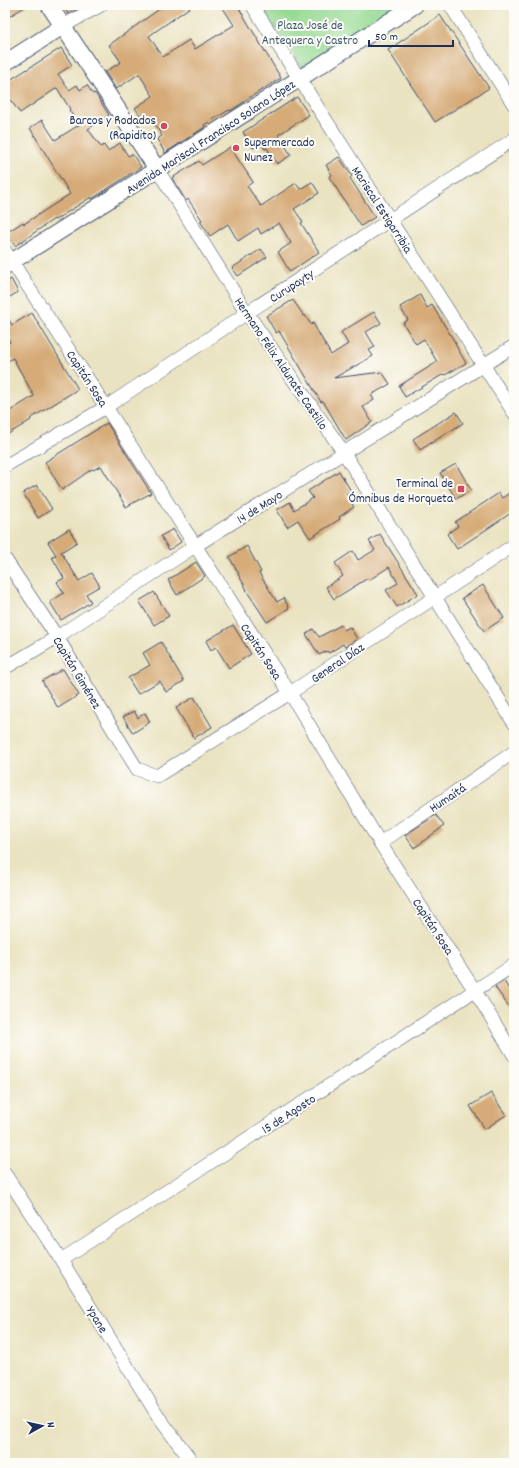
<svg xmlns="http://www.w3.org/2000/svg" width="519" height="1468" font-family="Dekko,sans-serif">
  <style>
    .green { fill: #95da93; stroke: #588478 }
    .building { fill: #d6ab78 }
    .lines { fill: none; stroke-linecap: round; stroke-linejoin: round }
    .minor-casing { stroke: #3a4a6d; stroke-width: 14 }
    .major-casing { stroke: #3a4a6d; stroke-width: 18 }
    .minor { stroke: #fff; stroke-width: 13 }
    .major { stroke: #fff; stroke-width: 16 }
    .poi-dot { fill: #d1495b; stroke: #fdfcf7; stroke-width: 1.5 }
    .labels { text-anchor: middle; stroke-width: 4; stroke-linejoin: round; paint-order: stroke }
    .park-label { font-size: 13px; fill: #3a5a6b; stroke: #fdfcf7 }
    .poi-label { font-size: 13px; fill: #1b2f5e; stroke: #fdfcf7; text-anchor: end }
    .street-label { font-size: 13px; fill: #1b2f5e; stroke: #fdfcf7 }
  </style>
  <rect width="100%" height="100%" fill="#fdfcf7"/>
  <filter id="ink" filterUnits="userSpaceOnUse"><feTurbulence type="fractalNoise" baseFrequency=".025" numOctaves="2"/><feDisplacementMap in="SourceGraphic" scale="8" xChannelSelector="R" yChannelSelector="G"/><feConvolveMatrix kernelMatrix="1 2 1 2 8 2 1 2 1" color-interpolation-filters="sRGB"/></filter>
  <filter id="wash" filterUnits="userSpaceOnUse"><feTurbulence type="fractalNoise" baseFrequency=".012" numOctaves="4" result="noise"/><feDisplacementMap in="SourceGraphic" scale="16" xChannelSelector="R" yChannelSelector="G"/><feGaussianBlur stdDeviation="0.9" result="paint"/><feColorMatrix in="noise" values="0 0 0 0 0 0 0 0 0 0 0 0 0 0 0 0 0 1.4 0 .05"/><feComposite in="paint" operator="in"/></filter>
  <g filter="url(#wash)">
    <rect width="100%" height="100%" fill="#eae3c1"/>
    <path class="green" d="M260,5H399L303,68Z"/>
    <g id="blocks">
      <path class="building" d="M5,5H28L5,19Z
        M63,5H84L68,14Z
        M165,5H193L149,36L163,57L189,40L195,49L234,25L221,5H237L281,78L244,101V102L230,111L229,110L204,125L205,127L165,153L157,139L162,136L151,118L145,122L135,108L153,96L139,74L116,89L105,72L121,62L109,45Z
        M440,15L489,88L435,122L388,50Z
        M61,48L72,65L58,74L69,90L77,85L80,90L87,85L93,94L95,93L109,115L88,129L101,147L104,145L108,151L120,143L128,156L132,154L141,167L92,199L91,197L55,220L54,219L15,246L6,233L23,222L24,224L70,194L30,128L42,120L55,140L79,125L69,110L70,109L57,88L20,113L5,93V83Z
        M297,97L309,115L278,135L291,155L277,164L267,148L265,149L261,143L253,148L243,132Z
        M230,147L253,182L247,186L261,206L296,183L300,189L312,182L319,193L294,209L303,222L301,223L319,252L290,272L278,252L291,243L279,223L261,234L258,228L238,241L228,224L210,236L200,221L202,220L188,199L186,201L172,178L199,161L202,165Z
        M339,157L352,176L350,178L375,217L361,226L329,177L332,175L326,165Z
        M261,249L267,257L238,276L232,268Z
        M11,279L18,292L5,300V283Z
        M420,295L427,308L432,305L456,344H455L466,363L445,375L444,374L437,378L405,397L399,386L437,362L424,339L416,344L403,323L408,320L400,307Z
        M293,300L304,316L305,315L311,325L313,323L331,355L348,344L341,332L374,312L381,323L366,332L375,347L369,350L373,356L334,378L382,372L390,384L371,395L374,400L363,407L372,422L346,440L323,401L321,402L279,331L276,333L266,316Z
        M5,313L12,325L32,313L78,389L30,419L31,420L5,436V414L34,396L13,358L5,363V346L10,342L5,333Z
        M456,412L463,423L420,450L413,439Z
        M107,423L151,493L126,507L101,466L93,470L92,469L62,490L45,462Z
        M456,464L471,490L456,499L440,473Z
        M339,471L351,491L346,494L354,507L339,517L340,519L310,538L298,520L287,527L277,510L290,502L294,510L313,498L308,491Z
        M37,485L52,509L38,518L23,493Z
        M514,490V511L457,549L447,534L458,526L455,522L499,493L502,498Z
        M69,529L77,542L61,552L79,581L92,573L100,586L86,594L91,602L61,620L50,602L64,593L57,582L64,578L52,557L56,555L48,542Z
        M173,529L181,542L169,550L161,536Z
        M380,534L418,594L397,607L386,590L398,583L389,567L369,580L368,578L334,599L326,587L343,576L335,563L353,551L358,560L375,550L369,541Z
        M247,546L261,572L259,573L277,602L284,598L289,608L267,622L246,590H247L238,574H239L229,557Z
        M196,562L205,576L177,595L168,580Z
        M483,585L504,618L484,631L462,598Z
        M154,592L169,616L154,625L139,601Z
        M233,625L251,654L229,668L216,647L211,650L206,641Z
        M341,625L344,630L350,627L357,639L345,647L343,644L329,653L327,651L319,655L306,634L313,629L319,637Z
        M161,642L184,681L166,692L160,681L138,694L128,678L150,665L143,653Z
        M63,669L79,695L58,708L42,681Z
        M194,697L212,727L194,738L176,708Z
        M134,711L138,718L145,713L150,722L133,733L123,717Z
        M436,815L444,826L414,848L405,835Z
        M504,981L508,988L514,984V1014L495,987Z
        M491,1093L506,1115L485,1129L470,1106Z"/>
    </g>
  </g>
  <g filter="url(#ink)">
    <use href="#blocks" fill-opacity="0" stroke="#3a4a6d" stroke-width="1"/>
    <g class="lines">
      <defs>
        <path id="minor" d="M252,5L514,413
          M450,5L514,105
          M63,26L101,5
          M157,169L247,313L344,453L514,723
          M5,251L106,407L290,693L380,843L475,991L514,1055
          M5,466L106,407L247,313L514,139
          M5,559L57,637L137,769L157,776L290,693L514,545
          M5,668L57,637L195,546L514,346
          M380,843L514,752
          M5,1174L61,1260L160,1419L193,1463
          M61,1260L514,965"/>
        <path id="major" d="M49,5L157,169
          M5,63L63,26
          M5,266L415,5"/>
      </defs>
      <use href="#minor" class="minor-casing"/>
      <use href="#major" class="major-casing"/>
      <use href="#minor" class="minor"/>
      <use href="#major" class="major"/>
    </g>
  </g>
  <g class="poi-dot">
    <circle cx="164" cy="126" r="4"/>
    <circle cx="236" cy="148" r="4"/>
    <rect x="457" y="485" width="8" height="8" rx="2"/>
  </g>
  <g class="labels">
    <g class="park-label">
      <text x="310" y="29">Plaza José de<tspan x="310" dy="15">Antequera y Castro</tspan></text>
    </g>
    <g class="poi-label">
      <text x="156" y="124">Barcos y Rodados<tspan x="156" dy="15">(Rapidito)</tspan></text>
      <text x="244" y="146" text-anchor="start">Supermercado<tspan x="244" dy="15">Nunez</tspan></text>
      <text x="453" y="487">Terminal de<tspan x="453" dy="15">Ómnibus de Horqueta</tspan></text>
    </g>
    <g class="street-label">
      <text transform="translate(210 136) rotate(-33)" y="5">Avenida Mariscal Francisco Solano López</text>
      <text transform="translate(383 209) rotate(57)" y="5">Mariscal Estigarribia</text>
      <text transform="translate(291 285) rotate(-33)" y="5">Curupayty</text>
      <text transform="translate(282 363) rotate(56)" y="5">Hermano Félix Aldunate Castillo</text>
      <text transform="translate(88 378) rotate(57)" y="5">Capitán Sosa</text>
      <text transform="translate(259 506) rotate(-32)" y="5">14 de Mayo</text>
      <text transform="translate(262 651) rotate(57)" y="5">Capitán Sosa</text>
      <text transform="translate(337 662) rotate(-34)" y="5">General Díaz</text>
      <text transform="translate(78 672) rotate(59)" y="5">Capitán Giménez</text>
      <text transform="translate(447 797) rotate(-34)" y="5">Humaitá</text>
      <text transform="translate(434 926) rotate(57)" y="5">Capitán Sosa</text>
      <text transform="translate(288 1113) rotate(-33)" y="5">15 de Agosto</text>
      <text transform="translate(98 1319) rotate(58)" y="5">Ypane</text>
    </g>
  </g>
  <rect width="519" height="1468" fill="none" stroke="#fdfcf7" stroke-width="20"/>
  <g transform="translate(42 1426) rotate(82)" stroke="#fdfcf7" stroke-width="3" paint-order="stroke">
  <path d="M0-3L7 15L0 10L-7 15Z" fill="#1b2f5e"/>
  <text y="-6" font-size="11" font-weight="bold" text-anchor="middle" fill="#1b2f5e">N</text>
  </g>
  <path d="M369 40v6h84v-6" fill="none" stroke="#1b2f5e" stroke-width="2"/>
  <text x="375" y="40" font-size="12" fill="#1b2f5e" stroke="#fdfcf7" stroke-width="3" paint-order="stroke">50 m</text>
</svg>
